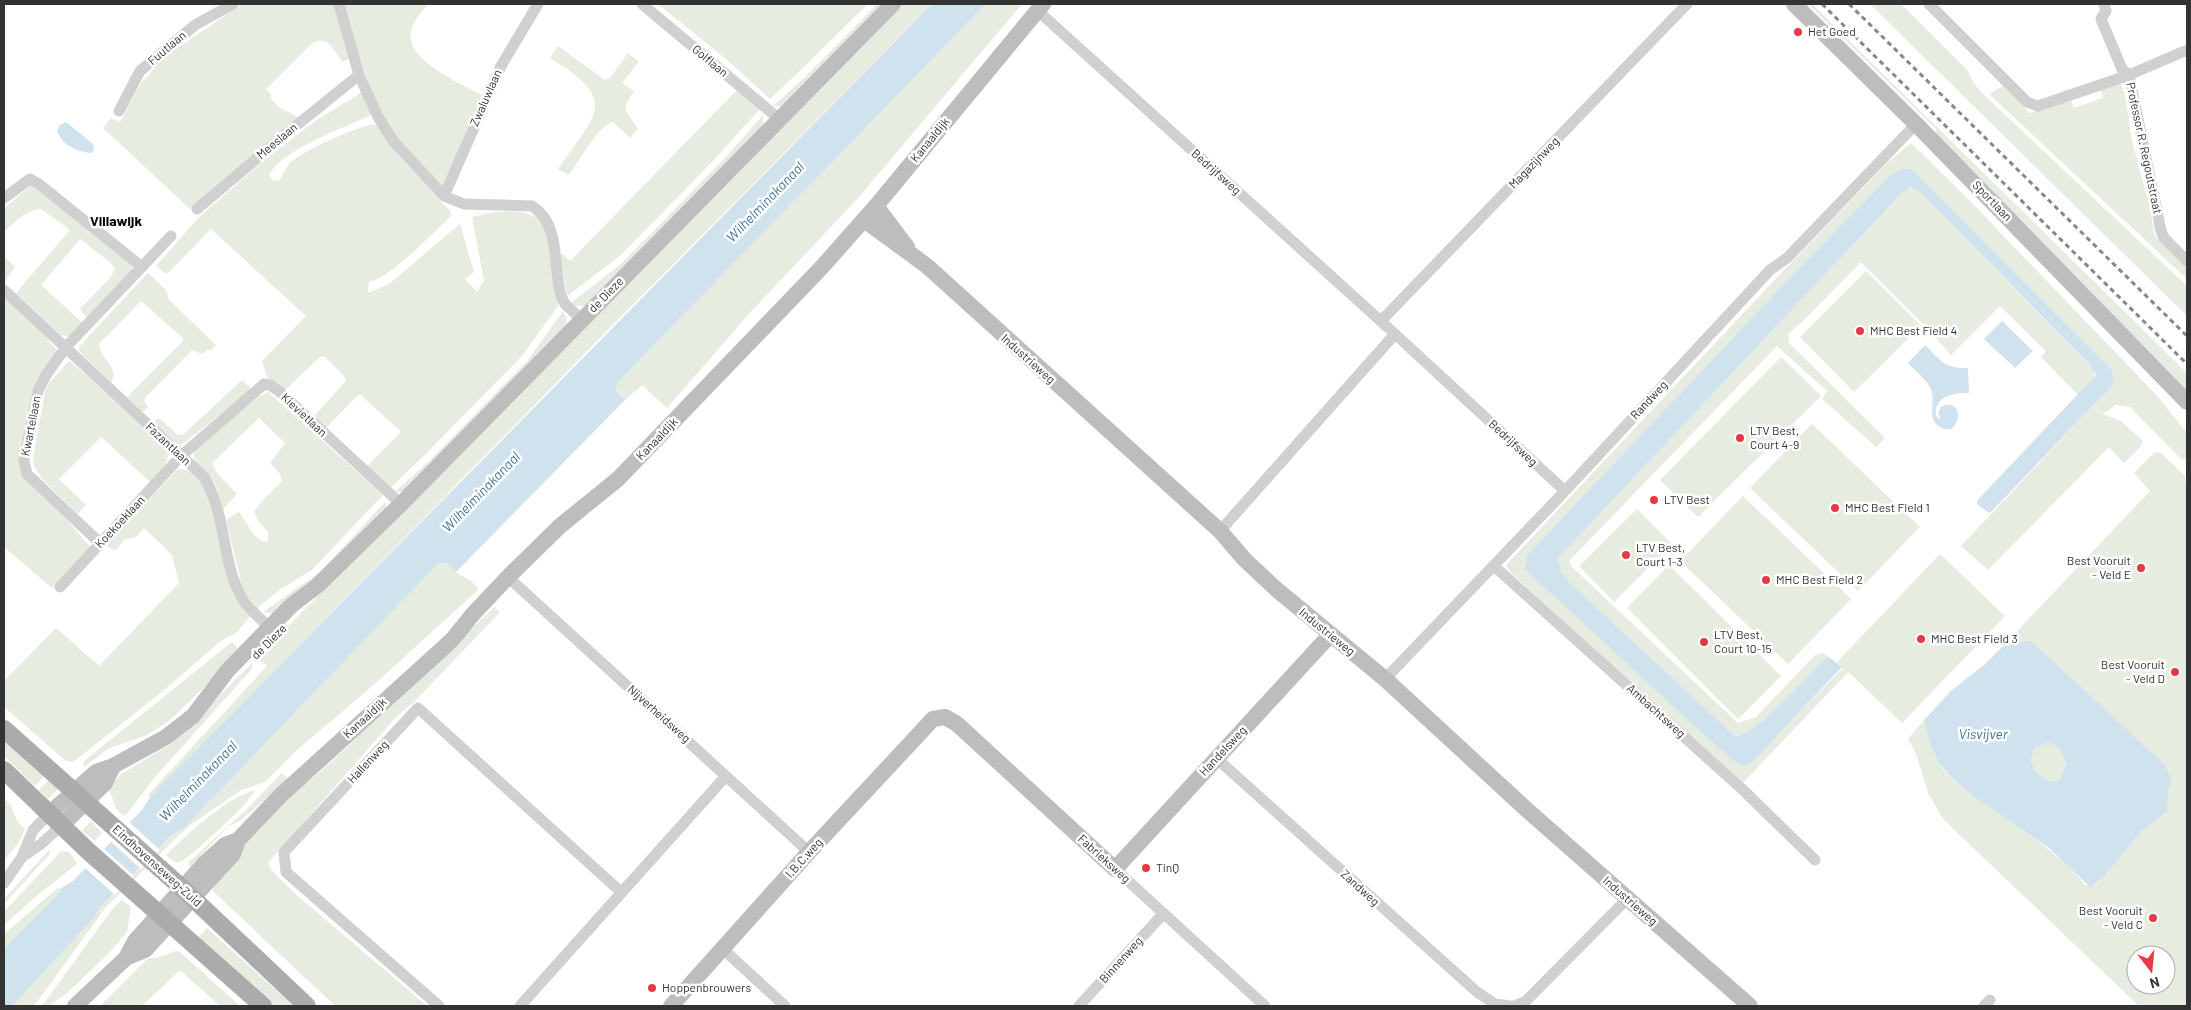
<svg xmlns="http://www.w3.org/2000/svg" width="2191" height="1010" font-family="Barlow,sans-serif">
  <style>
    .green { fill: #e6ecdf; fill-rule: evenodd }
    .water { fill: #cfe2ee; fill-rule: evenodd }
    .pier { fill: #fff }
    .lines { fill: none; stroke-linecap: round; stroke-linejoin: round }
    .street { stroke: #d0d0d0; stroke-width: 11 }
    .secondary { stroke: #bdbdbd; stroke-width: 16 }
    .primary { stroke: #ababab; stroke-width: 18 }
    .rail { stroke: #888; stroke-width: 3; stroke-dasharray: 5 4; stroke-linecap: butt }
    .poi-dot { fill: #e63946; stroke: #fff; stroke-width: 2 }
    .labels { text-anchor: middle; stroke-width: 5; stroke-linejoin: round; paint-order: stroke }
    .poi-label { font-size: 12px; fill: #333; stroke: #fff; text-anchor: start }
    .street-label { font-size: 12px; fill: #333; stroke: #fff }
    .water-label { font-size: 14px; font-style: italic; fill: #3f7597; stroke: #fff }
    .neighbourhood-label { font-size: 14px; font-weight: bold; fill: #000; stroke: #fff }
  </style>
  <rect width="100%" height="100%" fill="#fff"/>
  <path class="green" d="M242,4H334L350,58L343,62C333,50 328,33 311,44L266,89L272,96L270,98L280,108L300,118L190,209L103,128L111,118L120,122L139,86L163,58Z
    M344,4H428C422,12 414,20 411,30C404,60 461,84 482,95L443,187C425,169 403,148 389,126C369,95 354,40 344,4Z
    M658,4H868L804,67L770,99L726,59Z
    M877,4H885L782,106H773L806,76Z
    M900,4H932L603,335L154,794L150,797L148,795L267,666L257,658Z
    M986,4H1022L858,198L748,315L667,408L642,385L625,400L616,391L618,382Z
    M1808,4H1812L2187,373V394L1936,135V129Z
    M1870,4H1901L1968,71L1975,85L1986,97L2187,286V316Z
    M558,46L605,80L610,78L628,53L639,62L622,83L634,91L627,102L625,110L638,129L630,138L613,122C601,122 577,164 569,175L558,169C597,112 620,101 550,58Z
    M2121,83L2125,95L2132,141L2150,208L2155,236L2187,268V279L1989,94L2003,86L2030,113L2070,98L2074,108L2103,98L2100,88Z
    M737,90L760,109L711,163L621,255L567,296L559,255L563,254L570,261Z
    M362,92L371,115C346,127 280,150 269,176L272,180L279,181C283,176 285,169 289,164C301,151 355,128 373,124L377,126L397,154L450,211L451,216C434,232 390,278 369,282L368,293L389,284L460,224L474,272L465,279L477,292L484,281L472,217C496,211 527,205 546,225L558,306L522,356L423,457L390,488L366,467L401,432L361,395H358L326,428L313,417L346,381L344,376L325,357L321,356L285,390L267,377L262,361L306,316L211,229L168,273H165L156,266L199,217L266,159L315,121Z
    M763,115V126L585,306H576L571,303L622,263L724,159Z
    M1911,143L1971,202L2159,398L2187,433V459L2182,460L2130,407L2116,405L2104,413L2095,410L2122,422L2142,440V445L2124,463L2109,447L1988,570L1961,546L2109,389L2114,376L2112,370L1917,174L1889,176L1784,284L1528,554C1565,595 1601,639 1642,677C1675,709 1712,736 1748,764L1843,668L1837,662L1940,554L2005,616L1902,723L1848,672L1742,784L1510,572L1506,565L1768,287L1888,162Z
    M32,185L132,266V269L88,319L80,309L111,277L115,269L111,263L80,239L41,285L83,323L69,337L61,335L16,293L70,230L41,209C24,211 16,221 4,232V208Z
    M1907,188H1913L1919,191L2094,370V378L2078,395L2041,357L2046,351L2000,306L1951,355L1927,328L1861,262L1803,321L1788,334L1789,343L1885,438L1876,447L1822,399L1827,391L1777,346L1569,561L1572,567L1587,581L1738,723L1756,717L1815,655L1823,653L1829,657L1822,662C1807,677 1753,738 1735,736L1570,583L1561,572L1558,558Z
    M4,256L15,267L5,282L4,281Z
    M1866,271L1921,326L1854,392L1800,337Z
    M148,273L167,291L168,299L216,345L211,350H207L202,354L192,350L147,396L144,401L148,407L143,412L127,397L183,341V338L141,301L99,344C100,360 120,366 111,383L79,351L80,346L89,336Z
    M4,295L45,336L58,352L56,357L38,378L34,390L21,466L90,547L52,588L4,547Z
    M563,311L566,317L567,324L406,491L395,492L430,460L528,360Z
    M1781,357L1821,396L1698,517L1660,480Z
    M69,361L85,374L166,449C172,463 159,472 150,482L101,437L59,479L86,505L78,514L44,481L34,466L33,459L45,392L49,383Z
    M242,380L252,389L184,443L179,446L154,423L157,419H160L178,435L184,434Z
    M268,392L383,495L312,570L281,589L257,608L243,590L226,520L239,512L254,535L264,542L268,541V532L259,522L254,512L262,501L282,481L280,474L270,463L285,443L259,418L212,463L216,472L237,494L223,509C220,500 219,490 214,482C204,465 183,464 201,441L260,396Z
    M1812,424L1920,527L1858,591L1750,488Z
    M2155,452L2161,453L2185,476L2187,496V1006H2139L1943,819L1928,793L1917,756L1908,739L1924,720C1928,734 1930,750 1939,763C1949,779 1966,790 1981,801C2017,828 2057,850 2085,885L2096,884L2103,878L2142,831L2165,814L2168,790L2172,782L2012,644H2005L2150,491L2134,473ZM2136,955H2166V985H2136Z
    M178,469C191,468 199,478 207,488L240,605L250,616L237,632L222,640L163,691L77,759L74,762L66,761L4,707V681L56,628L99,666L179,583L172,555L144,528L136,537L124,540L115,551L105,545Z
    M1743,496L1851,599L1788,664L1680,561Z
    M386,501V510L275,614L263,612L320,572Z
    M1637,509L1672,544L1614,602L1579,566Z
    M439,561L447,563L456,572L471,581L479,589L378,681L297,750L265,782L241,790L189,826L176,838L106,907L34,1006H12L93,919L101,906L171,835L184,828Z
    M1669,565L1781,676L1738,719L1627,608Z
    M494,607L500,612L414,702L397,716L268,863L271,870L293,892L427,1006H335L213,891V887L249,839L293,794L327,766Z
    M232,642L241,652L169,721L145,736L109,748L84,767L83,765L84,761Z
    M252,663V669L155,777L125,816C109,806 118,803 108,790L121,774L171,744Z
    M4,738L45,775L35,786L4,756Z
    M2048,743C2058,745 2063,755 2066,765L2060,779L2050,782L2036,772L2031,760L2035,748Z
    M282,773L288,779L283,785L241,820L229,826L189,868V862L248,808Z
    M49,779L59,788L48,799L39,790Z
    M255,790C254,799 199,848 188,857L179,862H174L166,855C188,834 225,798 255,790Z
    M4,797L11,806L17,821L25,829L19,842L4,861Z
    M91,821L102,833L95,841L82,831Z
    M50,849V854L4,904V899Z
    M61,851L70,852L77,864L35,897L4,925V912Z
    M59,887V893L4,948V934Z
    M121,900L131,907L127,932L109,953L67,993L49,1006H42L111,911Z
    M207,928L294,1006H270L196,940Z
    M176,951L180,952L240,1006H220L180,970L142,1006H100L148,958H157Z"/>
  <path class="water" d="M932,4H986L618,382L616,391L625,400L456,572L447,563L439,562L184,828L171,835L101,906L93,919L12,1006H4V948L59,893L60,889L73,881L142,810L150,797Z
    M66,122L93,144L94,149L92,153C77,152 61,145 57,130L60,125Z
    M1904,169H1910L1917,174L2112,370L2114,381L2109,389L1992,511L1989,513L1977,504V501L1988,489L2096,375L2089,364L1919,191L1910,187L1902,193L1558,558L1561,572L1570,583L1735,736C1752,738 1807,677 1822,662L1829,657L1842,667L1753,761L1744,766L1738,764L1713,743L1529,573L1525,567L1528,554L1784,284L1889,176Z
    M2002,321L2033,351L2015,368L1984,339Z
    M1925,345C1940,360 1945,369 1968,368L1969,393C1952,393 1934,396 1936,416L1941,420L1938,413L1941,407C1958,398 1964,418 1951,429H1944C1923,421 1938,402 1930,387C1925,378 1914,370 1908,363Z
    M2031,641L2165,765L2172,782L2168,790L2167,812L2142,831L2103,878L2090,887L2050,849L1973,796L1952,778L1938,762L1930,744L1924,720L1951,691L1985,664L2005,644ZM2048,743C2059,745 2063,755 2066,765L2060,779L2050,782L2036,772L2031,760L2035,748Z"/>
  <path class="pier" d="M128,821L160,850L141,869L109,840Z
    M102,847L134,876L115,895L83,866Z"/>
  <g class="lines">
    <path class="street" d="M339,4L359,75L378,117L394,142L444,196L464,204L532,206C562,225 552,266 561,296L565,304L582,320
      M642,4L778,118
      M1929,4L2027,102L2038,106L2129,75L2187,50
      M2104,4L2106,11L2101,19L2122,69L2129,75L2161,231L2164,238L2187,261
      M1037,10L1395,334L1565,491
      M119,111L140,71L195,25L233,4
      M444,196L501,66L538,4
      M4,198L30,179L39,184L142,267
      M197,209L287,133L359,75
      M4,290L204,477C227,514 221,562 242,598C250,612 266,623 277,634
      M1381,321L1687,4
      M1220,531L1395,334
      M100,543L27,474L24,461L38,391L46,375L66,347L171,236
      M1494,566L1742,789L1815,860
      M508,577L809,852
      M60,587L181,456L264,384L270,385L280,392L401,504
      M1385,679L1565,491L1770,270L1787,258L1916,124
      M1216,758L1477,992L1495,1004L1510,1006
      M22,857L41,844L62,825
      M1115,869L1265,1006
      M4,883L22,857L33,830L49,814
      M723,949L785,1006
      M439,1006L286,872L284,852L418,708L621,892
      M520,1006L726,776
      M1079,1006L1163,914
      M1514,1006L1526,1001L1627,899
      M1984,1006L1990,1000"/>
    <path class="secondary" d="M1794,4L1916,124L2187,402
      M876,206L907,247
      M864,220L927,266L1220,531L1245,560L1276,589L1385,679L1526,809L1750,1006
      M49,814L96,772L113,766L166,737L193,716L228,670L270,627L292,605L317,586L401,504L893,4
      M62,825L105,783L113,766
      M126,958L145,950L233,854L238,840L281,795L452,640L473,614L508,577L560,526L618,479L822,267L876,206L1043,4
      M75,1006L126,958L135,941L204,864L225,845L238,840
      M671,1006L809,852L933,719L945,717L957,724L1115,869L1331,634"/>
    <path class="primary" d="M4,729L182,888L307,1006
      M4,770L87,850L263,1006"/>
    <path class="rail" d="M1822,4L2187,364
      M1849,4L2187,336"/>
  </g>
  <g class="poi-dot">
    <circle cx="1798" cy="32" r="5"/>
    <circle cx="1860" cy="331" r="5"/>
    <circle cx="1740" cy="438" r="5"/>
    <circle cx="1654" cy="500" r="5"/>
    <circle cx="1835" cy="508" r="5"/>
    <circle cx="1626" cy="555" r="5"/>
    <circle cx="2141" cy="568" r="5"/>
    <circle cx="1766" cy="580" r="5"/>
    <circle cx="1921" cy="639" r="5"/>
    <circle cx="1704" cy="642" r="5"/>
    <circle cx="2175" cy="672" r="5"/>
    <circle cx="1146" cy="868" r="5"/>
    <circle cx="2153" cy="918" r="5"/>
    <circle cx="652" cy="988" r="5"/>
  </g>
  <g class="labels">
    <g class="poi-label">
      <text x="1808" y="36">Het Goed</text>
      <text x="1870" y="335">MHC Best Field 4</text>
      <text x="1750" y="435">LTV Best,<tspan x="1750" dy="14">Court 4-9</tspan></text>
      <text x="1664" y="504">LTV Best</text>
      <text x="1845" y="512">MHC Best Field 1</text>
      <text x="1636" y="552">LTV Best,<tspan x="1636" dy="14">Court 1-3</tspan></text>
      <text x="2131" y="565" text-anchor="end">Best Vooruit<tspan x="2131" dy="14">- Veld E</tspan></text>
      <text x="1776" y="584">MHC Best Field 2</text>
      <text x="1714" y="639">LTV Best,<tspan x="1714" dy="14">Court 10-15</tspan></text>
      <text x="1931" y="643">MHC Best Field 3</text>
      <text x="2165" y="669" text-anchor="end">Best Vooruit<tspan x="2165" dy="14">- Veld D</tspan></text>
      <text x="1156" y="872">TinQ</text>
      <text x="2143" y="915" text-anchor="end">Best Vooruit<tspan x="2143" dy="14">- Veld C</tspan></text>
      <text x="662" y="992">Hoppenbrouwers</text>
    </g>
    <g class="street-label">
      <text transform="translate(167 48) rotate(-40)" y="4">Fuutlaan</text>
      <text transform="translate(710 61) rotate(40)" y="4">Golflaan</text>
      <text transform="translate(486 98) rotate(-66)" y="4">Zwaluwlaan</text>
      <text transform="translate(930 140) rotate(-51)" y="4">Kanaaldijk</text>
      <text transform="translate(277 141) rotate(-40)" y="4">Meeslaan</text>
      <text transform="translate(2144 148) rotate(78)" y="4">Professor R. Regoutstraat</text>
      <text transform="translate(1534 163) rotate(-46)" y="4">Magazijnweg</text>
      <text transform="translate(1216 172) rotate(42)" y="4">Bedrijfsweg</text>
      <text transform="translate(1992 201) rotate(46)" y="4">Sportlaan</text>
      <text transform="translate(606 295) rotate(-46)" y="4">de Dieze</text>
      <text transform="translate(1028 359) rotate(42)" y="4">Industrieweg</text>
      <text transform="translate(1649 400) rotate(-47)" y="4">Randweg</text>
      <text transform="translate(304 415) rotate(43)" y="4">Kievietlaan</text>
      <text transform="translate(31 426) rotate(-79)" y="4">Kwartellaan</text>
      <text transform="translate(657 439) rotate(-46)" y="4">Kanaaldijk</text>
      <text transform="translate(1513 443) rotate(43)" y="4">Bedrijfsweg</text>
      <text transform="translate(168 444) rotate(43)" y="4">Fazantlaan</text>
      <text transform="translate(120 522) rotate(-47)" y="4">Koekoeklaan</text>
      <text transform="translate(1327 632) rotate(39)" y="4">Industrieweg</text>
      <text transform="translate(269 642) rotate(-45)" y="4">de Dieze</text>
      <text transform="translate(1656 711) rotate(42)" y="4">Ambachtsweg</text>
      <text transform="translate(659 714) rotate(42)" y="4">Nijverheidsweg</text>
      <text transform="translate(365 718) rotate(-42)" y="4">Kanaaldijk</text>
      <text transform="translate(1223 751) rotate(-47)" y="4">Handelsweg</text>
      <text transform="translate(368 762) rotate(-47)" y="4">Hallenweg</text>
      <text transform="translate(804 858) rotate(-48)" y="4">I.B.C.weg</text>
      <text transform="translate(1104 859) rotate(42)" y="4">Fabrieksweg</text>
      <text transform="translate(157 866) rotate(42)" y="4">Eindhovenseweg-Zuid</text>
      <text transform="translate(1360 888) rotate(42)" y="4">Zandweg</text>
      <text transform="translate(1630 901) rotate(41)" y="4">Industrieweg</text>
      <text transform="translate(1121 960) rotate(-48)" y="4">Binnenweg</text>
    </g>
    <g class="water-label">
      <text transform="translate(765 202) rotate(-46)" y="5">Wilhelminakanaal</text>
      <text transform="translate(481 492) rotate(-46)" y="5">Wilhelminakanaal</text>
      <text x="1983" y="739">Visvijver</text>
      <text transform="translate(198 781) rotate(-46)" y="5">Wilhelminakanaal</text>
    </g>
    <g class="neighbourhood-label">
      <text x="116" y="226">Villawijk</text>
    </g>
  </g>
  <rect width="2191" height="1010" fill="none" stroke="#333333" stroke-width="10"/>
  <g transform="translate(2151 970) rotate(164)"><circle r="24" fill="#ffffff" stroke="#adadad"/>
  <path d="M0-4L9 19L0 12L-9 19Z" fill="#e63946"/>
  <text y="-8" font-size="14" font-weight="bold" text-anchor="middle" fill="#333333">N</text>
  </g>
</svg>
